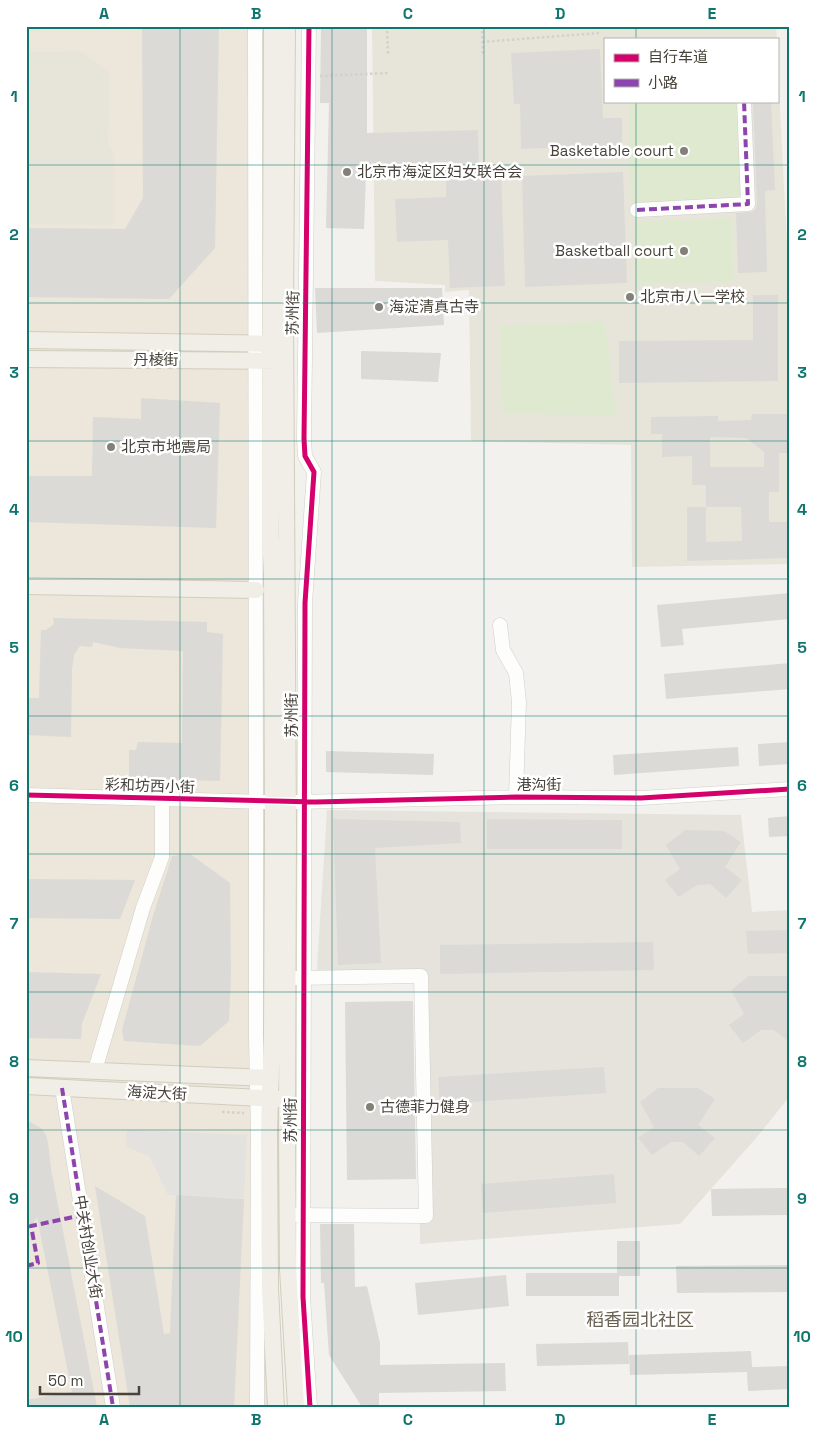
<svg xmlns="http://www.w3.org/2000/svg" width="816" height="1433" font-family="'Space Grotesk','Noto Sans SC',sans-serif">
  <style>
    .residential { fill: #e5e3dc }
    .commercial { fill: #ece6db }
    .education { fill: #e7e5da }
    .green { fill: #dee9d0 }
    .parking { fill: #e3e2de }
    .building { fill: #dbdad6; fill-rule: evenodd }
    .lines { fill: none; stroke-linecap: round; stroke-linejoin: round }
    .minor-casing { stroke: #d0cfcb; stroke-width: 15 }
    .major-casing { stroke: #d2cdbd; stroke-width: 18 }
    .path { stroke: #d2d1cb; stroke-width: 2.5; stroke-dasharray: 2.5 2.5; stroke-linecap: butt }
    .minor { stroke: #fdfdfc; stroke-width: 14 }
    .major { stroke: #f0eee6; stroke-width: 16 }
    .quiet { stroke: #8e44ad; stroke-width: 4; stroke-dasharray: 8 4; stroke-linecap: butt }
    .cycleway-casing { stroke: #fff; stroke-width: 8 }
    .cycleway { stroke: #d6006c; stroke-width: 5 }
    .grid { fill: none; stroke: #0f766e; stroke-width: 1; stroke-opacity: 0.55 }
    .poi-dot { fill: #838079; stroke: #fff; stroke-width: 2 }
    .labels { text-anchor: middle; stroke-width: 5; stroke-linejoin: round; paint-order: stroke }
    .poi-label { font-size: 15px; fill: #47433a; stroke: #fff; text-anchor: start }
    .street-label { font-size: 15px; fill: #47433a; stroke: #fff }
    .quarter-label { font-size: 18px; fill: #696152; stroke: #fff }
    .neatline { fill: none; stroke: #0f766e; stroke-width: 2 }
    .grid-label { font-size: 16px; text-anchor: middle; font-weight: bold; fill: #0f766e }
  </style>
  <rect width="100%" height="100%" fill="#f2f1ed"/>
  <path class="residential" d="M327,810L741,815L752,912L790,910V1096L757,1137L680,1224L420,1244L417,984H316Z"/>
  <path class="commercial" d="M26,26H272L276,1407H26Z"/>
  <path class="education" d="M26,26H40V30L28,31L31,52L81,51L110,73L108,142L114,155V225L26,224Z
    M372,26H776L777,39H605V101H777V51L790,302V564L632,567L631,445L471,441L469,290L445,292V285L375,281Z"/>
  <path class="green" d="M629,101H737L740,200L631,203Z
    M732,218L734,281L636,285L634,221Z
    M605,321L616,415L503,414L499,326Z"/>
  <path class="parking" d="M127,1130L247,1135L244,1198L168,1195L150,1157L126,1146Z"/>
  <path class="building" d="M142,26H219L215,248L169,299L26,297V228L125,229L143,198Z
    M321,26H367V133L478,130L479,171H501L505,286L450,288L448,240L397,242L395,199L446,197V172L366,174L364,229L326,228L329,103H320Z
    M600,49L603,118H622V145L521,149L520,104H514L511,53Z
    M753,101H771L775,190L765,191L767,272L738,273L736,213L752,212L756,209L757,204Z
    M623,172L627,283L525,287L522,176Z
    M315,288H442L444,325L317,333Z
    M753,295H778V381L619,383V341L753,340Z
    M361,351L441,353L438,382L361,379Z
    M141,398L220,403L216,528L28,522L29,476H92L93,417L141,419Z
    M752,414H789L788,453H779V492H769V522H790V558L687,561V507H706V485H692V456L662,457V434H651V417L718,416V421L751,420ZM710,437L746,438L764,452V467H710ZM706,507H741L742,541L706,542Z
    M790,593V619L682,629L684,645L661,647L657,605Z
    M53,618L207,622V632L223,634L220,781L129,778V750H136L138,742L182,743L183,651L120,648L93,642L92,647L80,646L74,655L72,670L71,737L26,735V698H39L41,630H46L54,624Z
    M790,663V689L666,699L664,674Z
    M790,742V764L759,766L758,744Z
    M738,747L739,766L614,775L613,755Z
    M326,751L434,754L433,775L326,772Z
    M790,816V836L769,837L768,818Z
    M333,819L460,822L461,843L375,848L381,963L338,965Z
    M487,819L622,820V849H487Z
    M685,830L724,831L741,842L725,867L742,880L726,898L710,884L697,885L679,897L665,880L680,869L666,845Z
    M190,854L230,883L231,974L229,1021L200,1046L124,1041L122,1030L153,916L172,856Z
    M26,879L135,880L120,919L26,918Z
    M790,930V953L748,954L746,931Z
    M653,942L654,970L440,974V945Z
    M26,972L101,974L82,1024L81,1039L26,1038Z
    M749,976H790V1043L774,1030H761L743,1043L729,1025L744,1014L731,990Z
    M413,1001L416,1179L347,1180L345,1002Z
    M604,1067L606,1093L440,1104L438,1077Z
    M658,1088H698L715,1099L698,1125L715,1138L699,1156L683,1142H671L652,1155L638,1138L654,1127L640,1102Z
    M26,1120L41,1128L46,1135L48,1143L51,1169L97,1407H26V1400L72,1392L37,1217L26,1235Z
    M614,1174L616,1203L483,1213L481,1184Z
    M95,1186L145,1216L164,1334L170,1333L176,1195L244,1199L234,1407H130Z
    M790,1188V1215L712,1216L711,1189Z
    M320,1224H354L355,1287L367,1286L380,1343V1365L505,1363L506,1391L379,1393V1407H362L329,1355L324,1283H321Z
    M617,1241H640V1276H619V1296H526V1273H617Z
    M790,1265V1292L677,1293L676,1266Z
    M506,1275L509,1306L418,1315L415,1283Z
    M628,1342L629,1364L537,1366L536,1344Z
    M751,1351L752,1367L790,1366V1389L748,1391L747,1372L630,1375L629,1355Z"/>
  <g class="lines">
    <defs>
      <path id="minor" d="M255,26L256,828V1036L258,1132L257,1407
        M309,26L304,439L305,456L314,472L305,603L303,1297L310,1407
        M637,210L748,204L744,101
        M500,625L503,650L516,673L519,702L516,797
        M26,795L265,802
        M297,802L516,797L641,798L790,789
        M95,1070L143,908L162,857V799
        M62,1088L113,1407
        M293,1215L426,1216L421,976L295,978"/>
      <path id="major" d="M272,26L270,536L272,573L273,827L272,1035L269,1131L270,1289L276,1407
        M287,26L285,312L288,827L287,1131L288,1269L296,1407
        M26,340L280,344
        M26,359L281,361
        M26,586L256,590
        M26,1068L271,1078
        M26,1086L281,1099"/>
    </defs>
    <use href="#minor" class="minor-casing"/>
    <use href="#major" class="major-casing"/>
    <path class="path" d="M238,26V28
      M387,26L388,55
      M482,26L483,55
      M482,42L599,33
      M320,76L389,73
      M222,1112L244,1113"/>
    <use href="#minor" class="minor"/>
    <use href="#major" class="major"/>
    <path class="quiet" d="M637,210L748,204L744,101
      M62,1088L113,1407
      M26,1266L38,1263L31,1226L83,1215"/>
    <defs>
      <path id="cycleway" d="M309,26L304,439L305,456L314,472L305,603L303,1297L310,1407
        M26,795L316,802L516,797L641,798L790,789"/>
    </defs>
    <use href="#cycleway" class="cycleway-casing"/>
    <use href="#cycleway" class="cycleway"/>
  </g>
  <path class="grid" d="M180,26V1407M332,26V1407M484,26V1407M636,26V39M636,101V1407M26,165H790M26,303H790M26,441H790M26,579H790M26,716H790M26,854H790M26,992H790M26,1130H790M26,1268H790"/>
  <g class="poi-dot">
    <circle cx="684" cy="151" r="5"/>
    <circle cx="347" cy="172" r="5"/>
    <circle cx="684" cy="251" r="5"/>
    <circle cx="630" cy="297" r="5"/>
    <circle cx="379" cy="307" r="5"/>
    <circle cx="111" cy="447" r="5"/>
    <circle cx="370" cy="1107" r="5"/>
  </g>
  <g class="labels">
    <g class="poi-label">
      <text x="674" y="156" text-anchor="end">Basketable court</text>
      <text x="357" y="177">北京市海淀区妇女联合会</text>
      <text x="674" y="256" text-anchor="end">Basketball court</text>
      <text x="640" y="302">北京市八一学校</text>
      <text x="389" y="312">海淀清真古寺</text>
      <text x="121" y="452">北京市地震局</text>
      <text x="380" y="1112">古德菲力健身</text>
    </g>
    <g class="street-label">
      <text transform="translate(293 313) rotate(-89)" y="5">苏州街</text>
      <text x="156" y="365">丹棱街</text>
      <text transform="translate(292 715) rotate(-90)" y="5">苏州街</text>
      <text x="539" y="790">港沟街</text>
      <text transform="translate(150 786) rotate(2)" y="5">彩和坊西小街</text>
      <text transform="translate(157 1093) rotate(3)" y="5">海淀大街</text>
      <text transform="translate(291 1120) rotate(-90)" y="5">苏州街</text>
      <text transform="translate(88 1247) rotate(81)" y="5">中关村创业大街</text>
    </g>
    <g class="quarter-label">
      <text x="640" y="1326">稻香园北社区</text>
    </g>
  </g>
  <rect width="816" height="1433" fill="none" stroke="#ffffff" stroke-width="55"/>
  <rect x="604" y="38" width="175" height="65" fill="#ffffff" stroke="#b5b4b0"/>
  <rect x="614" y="54" width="25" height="8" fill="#d6006c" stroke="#b5b4b0"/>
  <text x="648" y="62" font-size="15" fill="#47433a">自行车道</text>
  <rect x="614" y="79" width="25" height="8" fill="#8e44ad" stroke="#b5b4b0"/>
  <text x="648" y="88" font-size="15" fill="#47433a">小路</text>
  <path d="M40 1386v8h99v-8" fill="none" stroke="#47433a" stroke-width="2.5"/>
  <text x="48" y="1386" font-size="15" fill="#47433a" stroke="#ffffff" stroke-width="4" paint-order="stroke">50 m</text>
  <rect x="28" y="28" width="760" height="1378" class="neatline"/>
  <g class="grid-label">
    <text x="104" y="19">A</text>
    <text x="256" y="19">B</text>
    <text x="408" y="19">C</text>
    <text x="560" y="19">D</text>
    <text x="712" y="19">E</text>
    <text x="14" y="102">1</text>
    <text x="802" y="102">1</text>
    <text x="14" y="240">2</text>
    <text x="802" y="240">2</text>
    <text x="14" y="378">3</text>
    <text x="802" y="378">3</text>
    <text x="14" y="515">4</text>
    <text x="802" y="515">4</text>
    <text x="14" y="653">5</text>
    <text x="802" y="653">5</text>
    <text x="14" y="791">6</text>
    <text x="802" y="791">6</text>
    <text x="14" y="929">7</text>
    <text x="802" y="929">7</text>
    <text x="14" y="1067">8</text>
    <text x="802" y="1067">8</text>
    <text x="14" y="1204">9</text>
    <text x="802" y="1204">9</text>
    <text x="14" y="1342">10</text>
    <text x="802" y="1342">10</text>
    <text x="104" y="1425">A</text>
    <text x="256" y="1425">B</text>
    <text x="408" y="1425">C</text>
    <text x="560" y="1425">D</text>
    <text x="712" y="1425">E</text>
  </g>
</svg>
